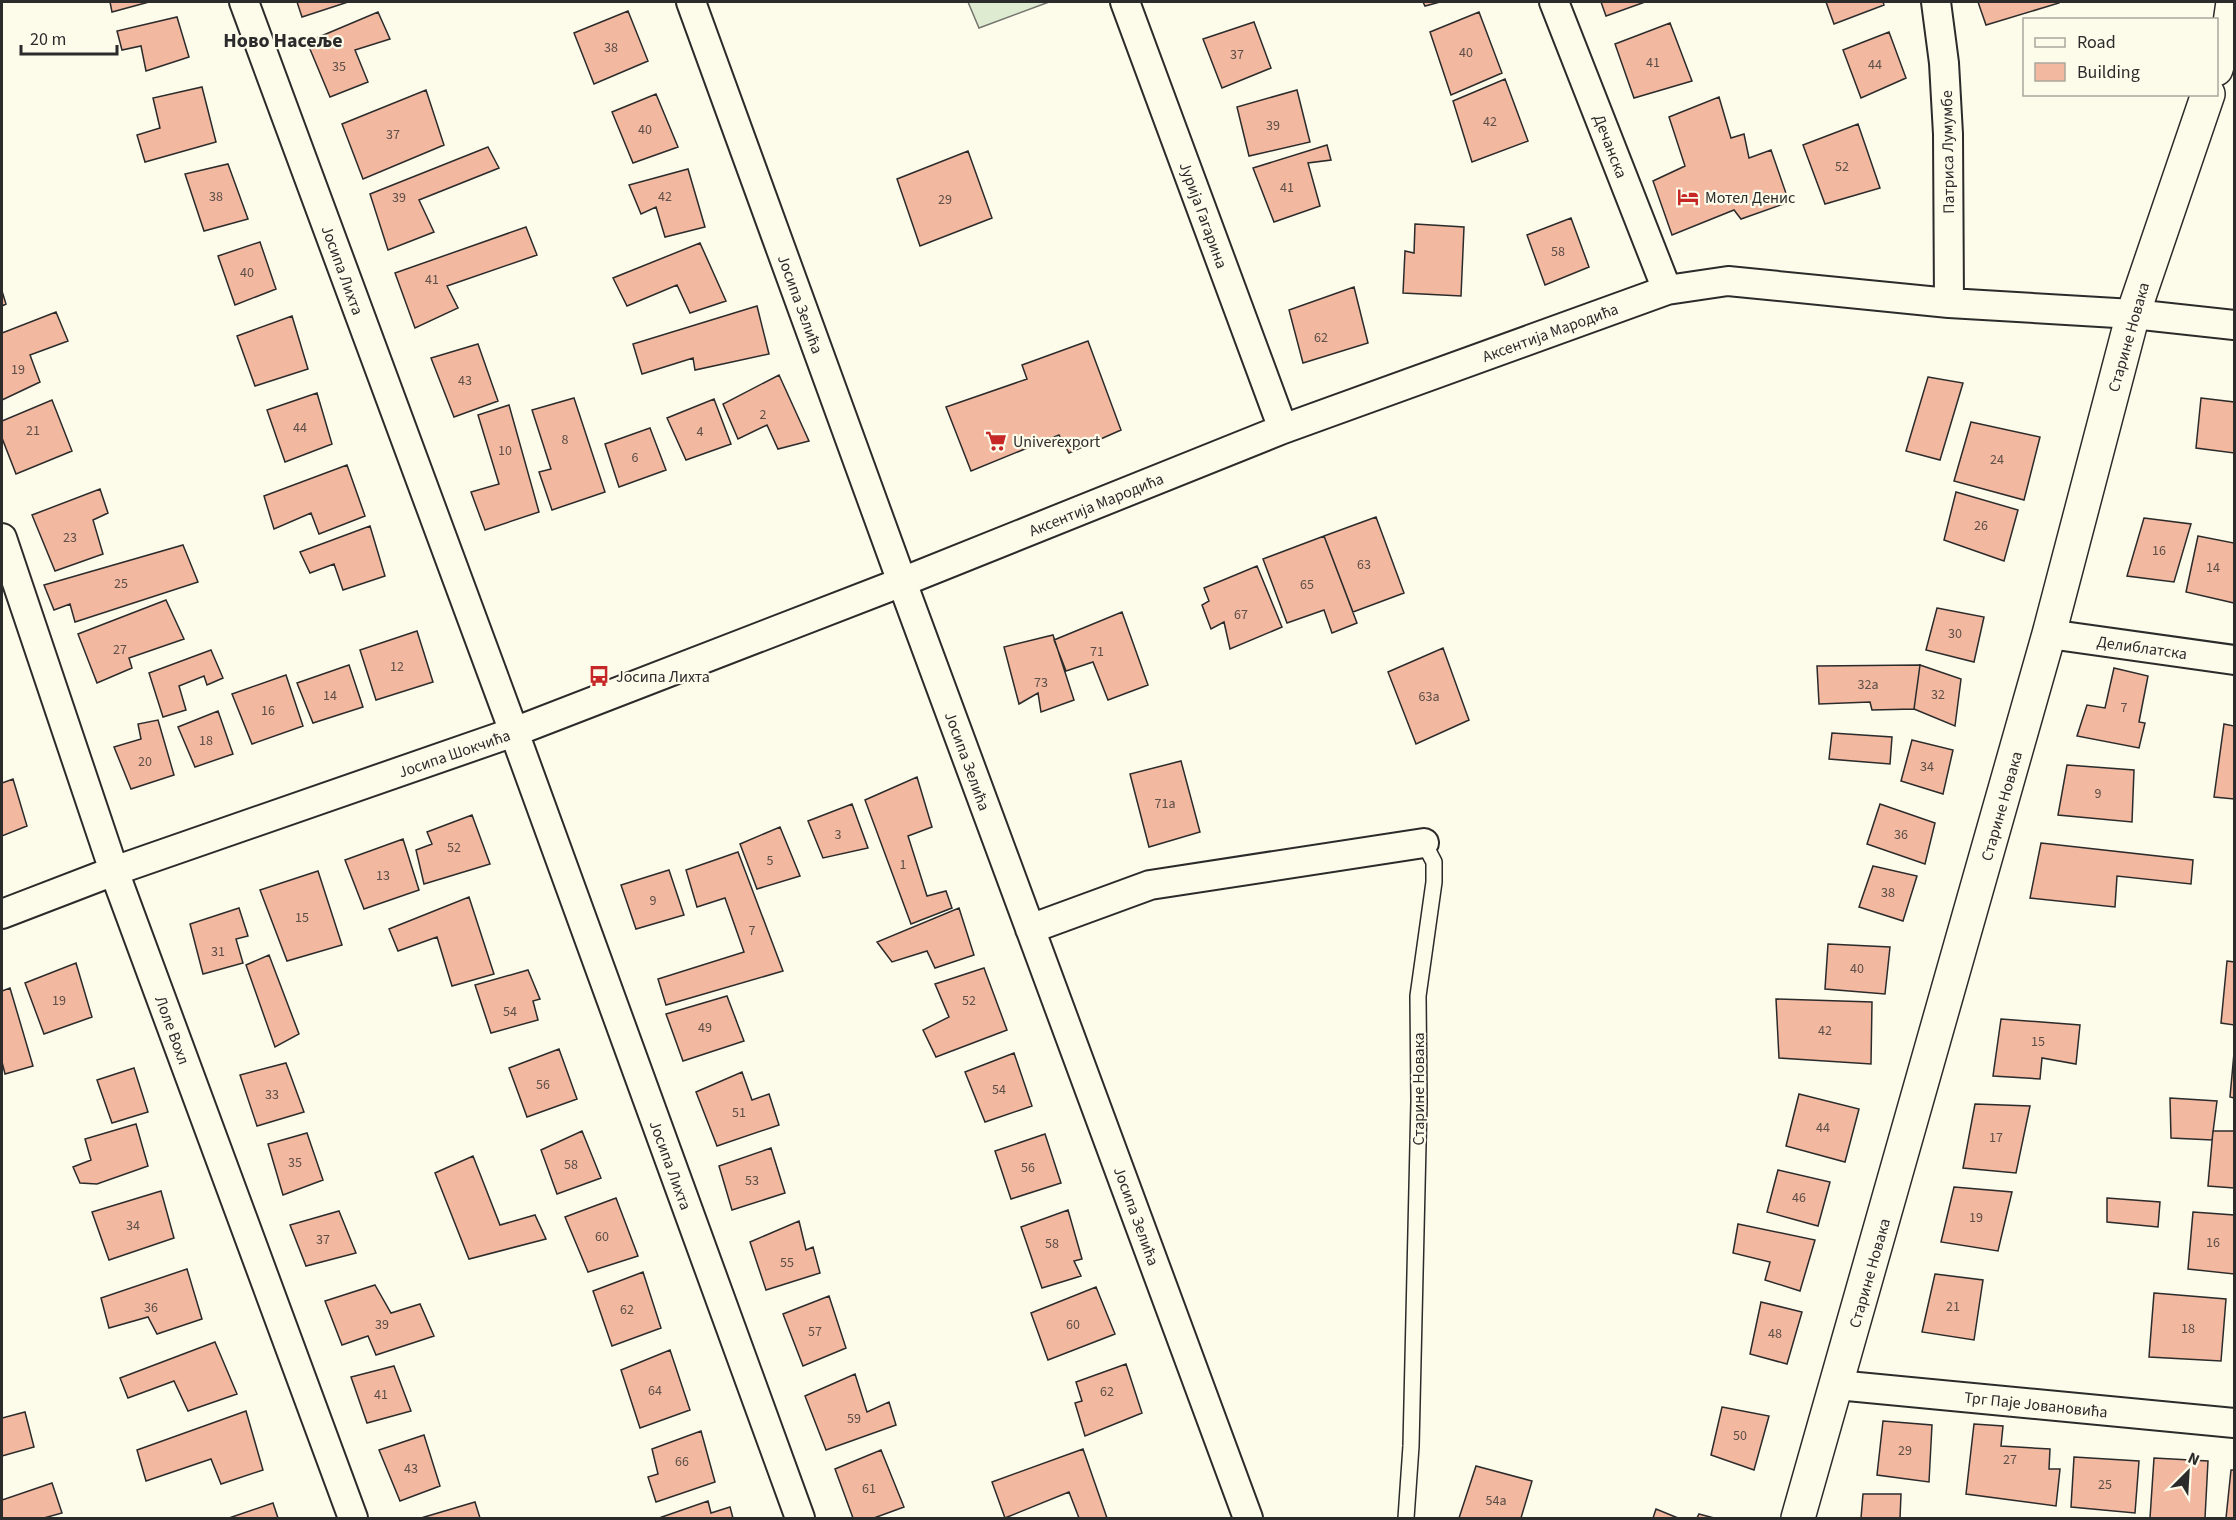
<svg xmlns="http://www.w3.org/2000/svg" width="2236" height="1520" font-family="'Source Sans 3',sans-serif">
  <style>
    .green { fill: #deebd1; stroke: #74746e; stroke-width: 1.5 }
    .building { fill: #f2b8a0; stroke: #2b2b2b; stroke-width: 1.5 }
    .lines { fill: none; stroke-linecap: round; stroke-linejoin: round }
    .service-casing { stroke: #2b2b2b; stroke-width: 18 }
    .minor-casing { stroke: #2b2b2b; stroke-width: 32 }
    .tertiary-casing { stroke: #2b2b2b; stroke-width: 36 }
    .service { stroke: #fdfbea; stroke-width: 15 }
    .minor { stroke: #fdfbea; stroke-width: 28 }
    .tertiary { stroke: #fdfbea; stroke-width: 33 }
    .labels { text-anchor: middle; stroke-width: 4.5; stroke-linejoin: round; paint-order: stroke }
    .number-label { font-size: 14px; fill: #5d4e48 }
    .street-label { font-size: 16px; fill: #2b2b2b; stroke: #fdfbea }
    .poi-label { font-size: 16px; fill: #2b2b2b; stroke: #fdfbea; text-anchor: start }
    .quarter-label { font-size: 20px; font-weight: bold; fill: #2b2b2b; stroke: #fdfbea }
  </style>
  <rect width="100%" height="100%" fill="#fdfbea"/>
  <path class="green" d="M968,2H1049L979,28Z"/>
  <path class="building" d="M110,2H149L112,12Z
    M297,2H348L302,17Z
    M1423,2H1440L1425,6Z
    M1601,2H1645L1606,16Z
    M1826,2H1883L1884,5L1834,24Z
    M1978,2H2059V3L1986,25Z
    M628,11L648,61L594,84L574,33Z
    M378,12L390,39L355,50L368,82L330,97L307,42Z
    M1479,12L1502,73L1451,95L1430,32Z
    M177,17L189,57L146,71L141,46L122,50L117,31Z
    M1254,22L1271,68L1222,88L1203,39Z
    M1670,23L1692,81L1634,98L1615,44Z
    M1889,32L1906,78L1861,98L1843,50Z
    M1505,79L1528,141L1472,162L1453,101Z
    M202,87L216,142L145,162L137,135L160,128L153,98Z
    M426,90L444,145L363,179L342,124Z
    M1297,90L1310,142L1249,156L1237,107Z
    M656,94L678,147L633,163L612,112Z
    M1719,97L1731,138L1744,134L1749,158L1771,150L1789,202L1741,219L1734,210L1672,235L1653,181L1685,166L1669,117Z
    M1858,124L1880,188L1825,204L1803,145Z
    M1327,145L1331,160L1308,163L1320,206L1274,222L1253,168Z
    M488,147L499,168L419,200L434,232L388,250L370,194Z
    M968,151L992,218L920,246L897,179Z
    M228,164L248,219L204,231L185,174Z
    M688,169L705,227L665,237L656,207L641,214L629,185Z
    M1571,218L1589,267L1545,285L1527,235Z
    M1415,224L1464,227L1461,296L1403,293L1405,251L1414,253Z
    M526,227L537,255L447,286L458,308L415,328L395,273Z
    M260,242L276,289L235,305L218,256Z
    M700,243L726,301L690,313L677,285L627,306L613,278Z
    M1354,287L1368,343L1303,363L1289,310Z
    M2,291L6,304L2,306Z
    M757,306L769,354L695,370L693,358L642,374L633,344Z
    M56,312L68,341L30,355L40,382L2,400V333Z
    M292,316L308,369L255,386L237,336Z
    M1088,341L1121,430L1069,453L1059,435L971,471L946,407L1027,379L1022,365Z
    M478,344L498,401L454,417L431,358Z
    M779,375L809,441L778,449L767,425L738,439L723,404Z
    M1928,377L1963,383L1940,460L1906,451Z
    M317,393L332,444L285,462L267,410Z
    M574,398L605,492L552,510L539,472L551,469L532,410Z
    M2201,398L2234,402V453L2196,448Z
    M714,399L731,444L686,460L667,418Z
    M52,400L72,451L16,474L2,438V421Z
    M509,405L539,512L485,530L471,492L499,484L478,415Z
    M1971,422L2040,437L2024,500L1954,481Z
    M650,428L666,470L619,487L605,444Z
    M347,465L365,516L319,534L311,513L274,529L264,496Z
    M100,489L108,513L93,520L103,554L55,571L32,515Z
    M1956,492L2018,510L2004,561L1944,540Z
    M1376,517L1404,593L1353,612L1324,536Z
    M2144,518L2191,524L2174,582L2127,576Z
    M370,526L385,576L343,590L334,564L310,573L300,552Z
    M1324,536L1357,623L1332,633L1324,610L1287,623L1263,559Z
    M2198,536L2234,543V603L2186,592Z
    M183,545L198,582L75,622L70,604L54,610L44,585Z
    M1257,566L1282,627L1230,649L1224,622L1211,629L1202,605L1209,601L1204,588Z
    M166,600L184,639L129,658L132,668L97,683L78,634Z
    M1937,608L1984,617L1974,662L1926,650Z
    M1122,612L1148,685L1108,700L1093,662L1066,671L1054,640Z
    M417,631L433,682L376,700L360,650Z
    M1053,635L1074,700L1041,712L1038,693L1019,704L1004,647Z
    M1443,648L1469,720L1416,744L1388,672Z
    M211,650L223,678L207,685L204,676L179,686L186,710L163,717L149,673Z
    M349,665L363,707L313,723L297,683Z
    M1920,665L1914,709L1872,710L1870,702L1819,704L1817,666Z
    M1920,665L1961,679L1955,726L1914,709Z
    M2114,668L2148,676L2139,722L2145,723L2139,748L2077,736L2087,705L2105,708Z
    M286,675L303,726L252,744L232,694Z
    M218,711L233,754L195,767L178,727Z
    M158,720L174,775L131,789L114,747L141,739L138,724Z
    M2224,724L2234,726V799L2214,797Z
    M1832,733L1892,737L1890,764L1829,759Z
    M1912,740L1953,750L1943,794L1901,781Z
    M1181,761L1200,832L1149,847L1130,774Z
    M2067,765L2134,770L2132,822L2058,815Z
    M917,777L932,827L908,836L927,896L946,891L952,908L911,924L865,800Z
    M13,779L27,826L2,836V783Z
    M852,804L868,848L823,858L808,821Z
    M1880,804L1935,823L1925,864L1867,844Z
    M472,815L490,864L424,884L416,850L432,844L427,832Z
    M780,827L800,876L757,889L740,844Z
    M403,839L419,890L364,909L345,860Z
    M2041,843L2193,860L2191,884L2117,876L2115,907L2030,898Z
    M738,852L783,971L666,1005L658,979L744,952L725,898L697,907L686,870Z
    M1873,866L1917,876L1903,921L1859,907Z
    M669,870L684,915L636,929L621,885Z
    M318,871L342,945L287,961L260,890Z
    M469,897L494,974L452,986L437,937L398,951L389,929Z
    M239,908L248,936L236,939L243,963L203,974L190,924Z
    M959,908L974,955L935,968L927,951L892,962L877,942Z
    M1828,944L1890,947L1885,994L1825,989Z
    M269,955L299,1034L275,1047L246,965Z
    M2227,961L2234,962V1025L2221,1023Z
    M76,963L92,1017L44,1034L25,983Z
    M984,968L1007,1030L936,1057L923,1030L949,1017L935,984Z
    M528,970L540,999L533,1001L538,1020L491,1033L475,985Z
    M10,988L33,1066L5,1074L2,1062V991Z
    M727,996L744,1041L683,1061L666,1014Z
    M1776,999L1872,1002L1871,1064L1779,1058Z
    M2001,1019L2080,1025L2076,1064L2042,1058L2040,1079L1993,1076Z
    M559,1049L577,1099L527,1117L509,1068Z
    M1014,1053L1032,1106L985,1122L965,1072Z
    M2234,1053V1098L2230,1097Z
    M286,1063L304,1112L257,1126L240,1075Z
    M134,1068L148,1112L112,1123L97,1080Z
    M742,1072L752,1100L769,1094L779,1125L717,1146L696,1092Z
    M1799,1094L1859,1109L1845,1162L1786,1146Z
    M2170,1098L2217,1101L2212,1140L2171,1138Z
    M1975,1104L2030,1106L2016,1173L1963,1168Z
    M136,1124L148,1166L97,1184L80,1183L73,1167L91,1160L85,1139Z
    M582,1131L601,1178L557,1194L541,1150Z
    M2213,1131H2234V1188L2208,1186Z
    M307,1133L323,1180L283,1195L268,1144Z
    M1045,1134L1061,1183L1011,1199L995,1151Z
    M771,1148L785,1193L732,1210L719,1166Z
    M473,1156L500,1225L535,1215L546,1239L469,1259L435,1173Z
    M1778,1170L1830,1182L1818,1226L1767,1212Z
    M1954,1187L2012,1192L1998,1251L1941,1242Z
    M161,1191L174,1238L109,1260L92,1212Z
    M616,1198L638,1256L588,1272L565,1217Z
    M2107,1198L2160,1202L2158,1227L2107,1222Z
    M1068,1210L1082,1259L1074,1261L1081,1276L1042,1288L1021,1227Z
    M339,1211L356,1253L306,1266L290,1225Z
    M2193,1212L2234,1215V1274L2188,1269Z
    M799,1221L806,1250L813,1247L820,1273L766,1290L750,1242Z
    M1738,1224L1815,1240L1800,1291L1765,1280L1770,1262L1733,1253Z
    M187,1269L202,1319L157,1334L148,1317L109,1328L101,1298Z
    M643,1272L661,1328L612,1346L593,1291Z
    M1935,1274L1983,1280L1974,1340L1922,1332Z
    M375,1285L391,1313L420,1304L434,1336L376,1355L368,1336L342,1345L325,1301Z
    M1096,1287L1115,1334L1048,1360L1031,1313Z
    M2154,1293L2226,1299L2221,1361L2149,1357Z
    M829,1296L846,1348L803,1366L783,1314Z
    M1761,1302L1802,1312L1787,1364L1750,1354Z
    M215,1342L237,1394L188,1411L174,1381L128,1398L120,1378Z
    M670,1350L690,1410L640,1428L621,1370Z
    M1126,1364L1142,1413L1085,1436L1075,1403L1082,1401L1076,1382Z
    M394,1366L411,1411L367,1423L351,1377Z
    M855,1374L867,1412L889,1402L896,1425L826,1450L805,1396Z
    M1722,1407L1769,1416L1754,1470L1711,1455Z
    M246,1411L263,1470L221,1484L211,1459L146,1481L137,1450Z
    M25,1412L34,1447L2,1456V1418Z
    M1883,1421L1932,1425L1929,1482L1877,1475Z
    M1974,1424L2003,1426L2001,1446L2050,1449L2049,1469H2060L2056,1506L1966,1494Z
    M701,1431L715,1482L656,1502L648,1477L658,1474L652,1449Z
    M424,1435L440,1486L400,1501L379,1450Z
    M1083,1449L1107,1518H1079L1069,1492L1005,1518L992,1482Z
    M881,1450L904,1507L874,1518H853L835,1469Z
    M2074,1457L2139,1461L2135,1513L2071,1507Z
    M2154,1458L2208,1461L2205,1518H2150Z
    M1476,1466L1532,1481L1521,1518H1459Z
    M2231,1470H2234V1518H2226Z
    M52,1483L62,1513L44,1518H2V1500Z
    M1863,1494H1901L1900,1518H1861Z
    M708,1501L711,1513L730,1507L733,1518H659Z
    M475,1502L480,1518H421Z
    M273,1503L278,1518H229Z
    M1656,1509L1678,1518H1653Z
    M1699,1514L1714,1518H1697Z"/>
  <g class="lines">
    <defs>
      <path id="service" d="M1406,1518L1411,1446L1419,1101L1418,996L1434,882V862L1424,843"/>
      <path id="minor" d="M244,2L514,732L800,1518
        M691,2L902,582L1248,1518
        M1125,2L1283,429
        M1554,2L1667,290
        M1936,2L1944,63L1948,134L1949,303
        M2,538L114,871L353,1518
        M2049,634L2234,660
        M2,914L114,871L514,732L902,582L1283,429L1667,290L1728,281L1949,303L2133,314L2234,325
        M1030,929L1150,885L1424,843
        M1837,1385L2234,1423"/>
      <path id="tertiary" d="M2216,69L2230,23L2233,2
        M1798,1518L2049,634L2133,314L2208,94"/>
    </defs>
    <use href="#service" class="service-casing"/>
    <use href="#minor" class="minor-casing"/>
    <use href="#tertiary" class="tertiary-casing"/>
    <use href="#service" class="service"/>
    <use href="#minor" class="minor"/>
    <use href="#tertiary" class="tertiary"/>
  </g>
  <defs>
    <symbol id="hotel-bare" viewBox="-9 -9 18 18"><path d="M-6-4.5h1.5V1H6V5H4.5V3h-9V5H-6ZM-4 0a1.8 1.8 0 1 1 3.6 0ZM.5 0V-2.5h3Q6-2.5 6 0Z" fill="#c62828" stroke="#fdfbea" stroke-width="2.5" paint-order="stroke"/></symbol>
    <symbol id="supermarket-bare" viewBox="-9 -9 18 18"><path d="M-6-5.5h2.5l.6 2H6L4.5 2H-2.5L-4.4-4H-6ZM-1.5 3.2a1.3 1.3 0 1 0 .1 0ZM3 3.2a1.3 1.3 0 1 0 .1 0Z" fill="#c62828" stroke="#fdfbea" stroke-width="2.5" paint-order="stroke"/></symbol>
    <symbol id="bus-bare" viewBox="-9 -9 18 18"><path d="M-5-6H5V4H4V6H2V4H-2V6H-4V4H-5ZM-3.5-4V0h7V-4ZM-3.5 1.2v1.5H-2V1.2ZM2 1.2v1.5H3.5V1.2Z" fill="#c62828" stroke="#fdfbea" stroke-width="2.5" paint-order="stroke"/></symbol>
  </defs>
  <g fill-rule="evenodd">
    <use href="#hotel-bare" x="1673" y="182" width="30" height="30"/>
    <use href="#supermarket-bare" x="981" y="426" width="30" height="30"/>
    <use href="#bus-bare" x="584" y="661" width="30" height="30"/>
  </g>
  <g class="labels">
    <g class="number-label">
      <text x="611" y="52">38</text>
      <text x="1466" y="57">40</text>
      <text x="1237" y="59">37</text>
      <text x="1653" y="67">41</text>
      <text x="1875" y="69">44</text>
      <text x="339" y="71">35</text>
      <text x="1490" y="126">42</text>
      <text x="1273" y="130">39</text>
      <text x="645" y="134">40</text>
      <text x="393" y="139">37</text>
      <text x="1842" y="171">52</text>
      <text x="1287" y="192">41</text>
      <text x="216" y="201">38</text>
      <text x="665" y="201">42</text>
      <text x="399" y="202">39</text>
      <text x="945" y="204">29</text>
      <text x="1558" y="256">58</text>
      <text x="247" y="277">40</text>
      <text x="432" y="284">41</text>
      <text x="1321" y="342">62</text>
      <text x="18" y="374">19</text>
      <text x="465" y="385">43</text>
      <text x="763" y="419">2</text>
      <text x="300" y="432">44</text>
      <text x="33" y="435">21</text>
      <text x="700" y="436">4</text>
      <text x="565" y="444">8</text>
      <text x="505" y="455">10</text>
      <text x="635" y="462">6</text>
      <text x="1997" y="464">24</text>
      <text x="1981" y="530">26</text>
      <text x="70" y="542">23</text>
      <text x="2159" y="555">16</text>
      <text x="1364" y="569">63</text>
      <text x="2213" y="572">14</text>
      <text x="121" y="588">25</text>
      <text x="1307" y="589">65</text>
      <text x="1241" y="619">67</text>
      <text x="1955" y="638">30</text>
      <text x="120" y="654">27</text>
      <text x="1097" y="656">71</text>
      <text x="397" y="671">12</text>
      <text x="1041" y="687">73</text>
      <text x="1868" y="689">32a</text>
      <text x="1938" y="699">32</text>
      <text x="330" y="700">14</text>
      <text x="1429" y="701">63a</text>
      <text x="2124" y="712">7</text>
      <text x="268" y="715">16</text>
      <text x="206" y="745">18</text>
      <text x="145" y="766">20</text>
      <text x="1927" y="771">34</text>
      <text x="2098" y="798">9</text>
      <text x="1165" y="808">71a</text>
      <text x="838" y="839">3</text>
      <text x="1901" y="839">36</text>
      <text x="454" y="852">52</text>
      <text x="770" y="865">5</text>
      <text x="903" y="869">1</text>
      <text x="383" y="880">13</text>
      <text x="1888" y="897">38</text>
      <text x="653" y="905">9</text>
      <text x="302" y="922">15</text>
      <text x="752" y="935">7</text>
      <text x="218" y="956">31</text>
      <text x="1857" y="973">40</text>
      <text x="59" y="1005">19</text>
      <text x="969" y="1005">52</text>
      <text x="510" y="1016">54</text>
      <text x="705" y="1032">49</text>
      <text x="1825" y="1035">42</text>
      <text x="2038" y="1046">15</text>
      <text x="543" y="1089">56</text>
      <text x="999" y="1094">54</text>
      <text x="272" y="1099">33</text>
      <text x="739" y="1117">51</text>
      <text x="1823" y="1132">44</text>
      <text x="1996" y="1142">17</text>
      <text x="295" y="1167">35</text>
      <text x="571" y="1169">58</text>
      <text x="1028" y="1172">56</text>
      <text x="752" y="1185">53</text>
      <text x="1799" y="1202">46</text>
      <text x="1976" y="1222">19</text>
      <text x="133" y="1230">34</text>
      <text x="602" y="1241">60</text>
      <text x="323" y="1244">37</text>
      <text x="2213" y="1247">16</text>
      <text x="1052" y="1248">58</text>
      <text x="787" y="1267">55</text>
      <text x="1953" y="1311">21</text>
      <text x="151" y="1312">36</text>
      <text x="627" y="1314">62</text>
      <text x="382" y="1329">39</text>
      <text x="1073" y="1329">60</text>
      <text x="2188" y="1333">18</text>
      <text x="815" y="1336">57</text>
      <text x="1775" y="1338">48</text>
      <text x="655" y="1395">64</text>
      <text x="1107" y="1396">62</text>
      <text x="381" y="1399">41</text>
      <text x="854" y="1423">59</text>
      <text x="1740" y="1440">50</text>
      <text x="1905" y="1455">29</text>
      <text x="2010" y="1464">27</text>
      <text x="682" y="1466">66</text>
      <text x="411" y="1473">43</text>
      <text x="2105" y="1489">25</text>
      <text x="869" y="1493">61</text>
      <text x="1496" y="1505">54a</text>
    </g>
    <g class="street-label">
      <text transform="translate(1611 146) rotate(69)" y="6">Дечанска</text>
      <text transform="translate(1947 152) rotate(-91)" y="6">Патриса Лумумбе</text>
      <text transform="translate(1204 215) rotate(70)" y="6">Јурија Гагарина</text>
      <text transform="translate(343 270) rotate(70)" y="6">Јосипа Лихта</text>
      <text transform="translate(801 304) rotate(70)" y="6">Јосипа Зелића</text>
      <text transform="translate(1550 332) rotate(-20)" y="6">Аксентија Мародића</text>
      <text transform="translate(2128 337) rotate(-74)" y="6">Старине Новака</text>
      <text transform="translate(1096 504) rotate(-22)" y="6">Аксентија Мародића</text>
      <text transform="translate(2142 647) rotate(8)" y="6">Делиблатска</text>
      <text transform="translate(454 753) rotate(-19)" y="6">Јосипа Шокчића</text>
      <text transform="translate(968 761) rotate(70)" y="6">Јосипа Зелића</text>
      <text transform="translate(2001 806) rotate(-74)" y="6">Старине Новака</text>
      <text transform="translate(173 1030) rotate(70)" y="6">Лоле Вохл</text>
      <text transform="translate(1418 1089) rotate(-90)" y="6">Старине Новака</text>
      <text transform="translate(671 1165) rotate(70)" y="6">Јосипа Лихта</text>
      <text transform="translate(1137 1216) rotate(70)" y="6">Јосипа Зелића</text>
      <text transform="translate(1869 1273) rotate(-74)" y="6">Старине Новака</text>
      <text transform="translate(2036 1404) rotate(6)" y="6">Трг Паје Јовановића</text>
    </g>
    <g class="poi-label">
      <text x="1705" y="203">Мотел Денис</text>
      <text x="1013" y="447">Univerexport</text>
      <text x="616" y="682">Јосипа Лихта</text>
    </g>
    <g class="quarter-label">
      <text x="283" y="47">Ново Насеље</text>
    </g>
  </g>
  <rect width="2236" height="1520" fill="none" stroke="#2b2b2b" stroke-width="6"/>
  <rect x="2023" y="18" width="195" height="78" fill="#fdfbea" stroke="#a9a89e" stroke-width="1.5"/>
  <rect x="2035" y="38" width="30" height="9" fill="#fdfbea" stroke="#a9a89e" stroke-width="1.5"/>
  <text x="2077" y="48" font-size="18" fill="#2b2b2b">Road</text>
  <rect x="2035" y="63" width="30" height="18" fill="#f2b8a0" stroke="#a9a89e" stroke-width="1.5"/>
  <text x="2077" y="78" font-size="18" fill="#2b2b2b">Building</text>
  <g transform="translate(2188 1472) rotate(24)" stroke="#fdfbea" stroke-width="4.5" paint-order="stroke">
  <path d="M0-4.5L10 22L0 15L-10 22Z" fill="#2b2b2b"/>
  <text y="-9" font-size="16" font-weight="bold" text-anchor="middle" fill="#2b2b2b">N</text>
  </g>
  <path d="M21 45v9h96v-9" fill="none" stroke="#2b2b2b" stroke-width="3"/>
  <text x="30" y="45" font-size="18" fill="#2b2b2b" stroke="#fdfbea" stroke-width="4.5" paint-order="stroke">20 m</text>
</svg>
